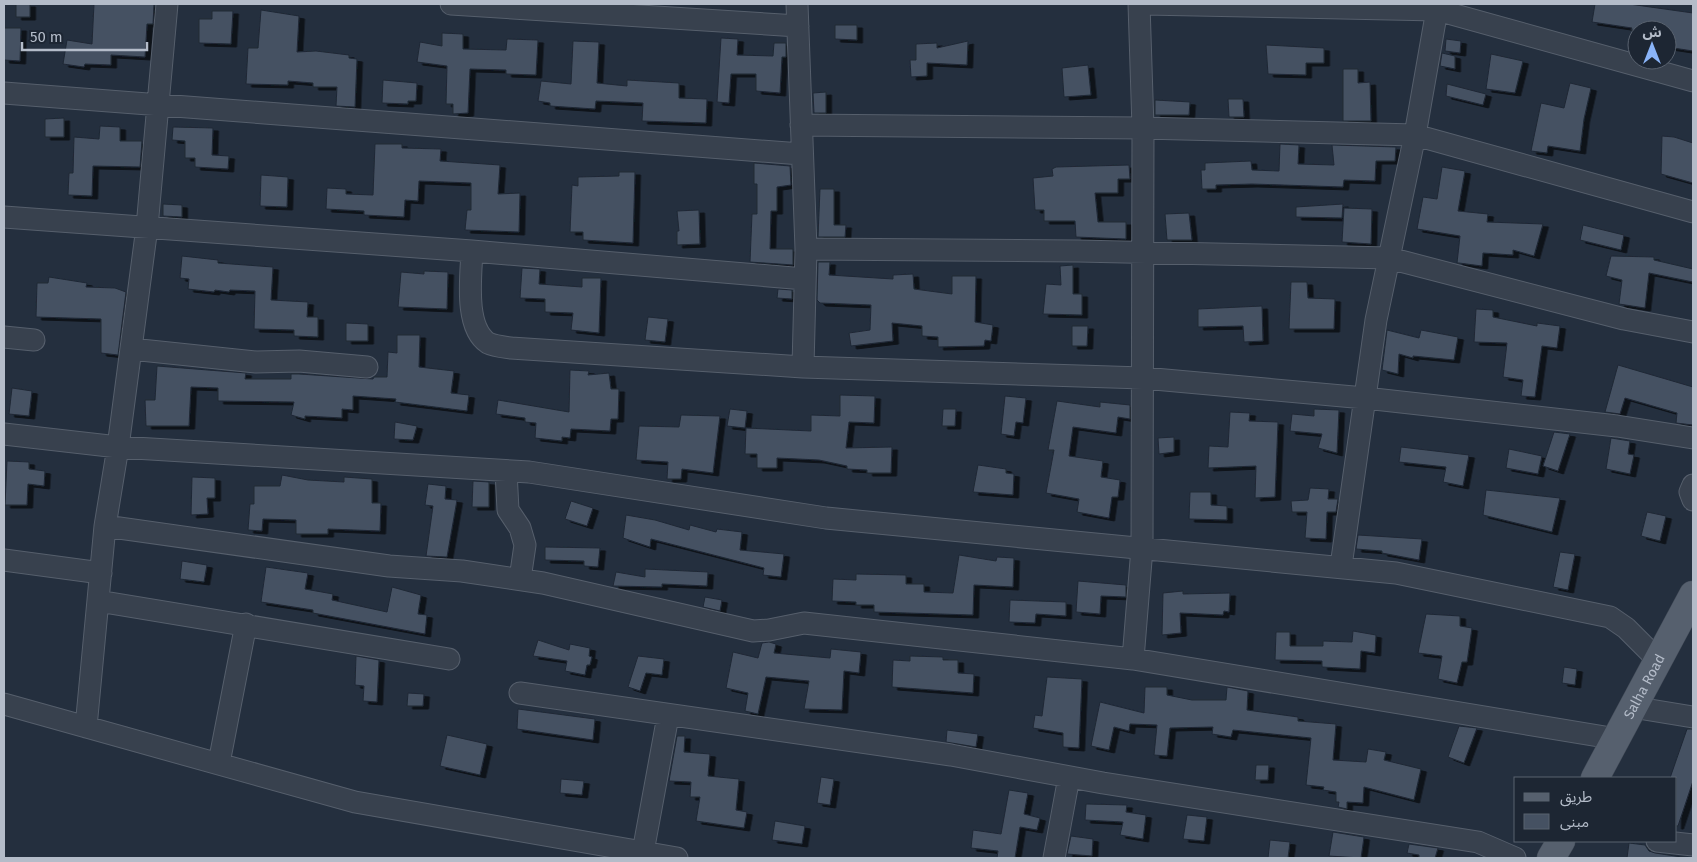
<svg xmlns="http://www.w3.org/2000/svg" width="1697" height="862" font-family="'Fira Sans','Noto Sans Arabic',sans-serif">
  <style>
    .building { fill: #455162; stroke: #1f2835; filter: url(#shadow) }
    .lines { fill: none; stroke-linecap: round; stroke-linejoin: round }
    .minor-casing { stroke: #565f6c; stroke-width: 23 }
    .major-casing { stroke: #414a57; stroke-width: 29 }
    .minor { stroke: #38414e; stroke-width: 21 }
    .major { stroke: #56606e; stroke-width: 28 }
    .labels { text-anchor: middle; stroke-width: 4; stroke-linejoin: round; paint-order: stroke }
    .street-label { font-size: 14px; fill: #b4bcc9; stroke: #1d2633 }
  </style>
  <defs>
    <filter id="shadow"><feDropShadow dx="5.5" dy="3" stdDeviation="0" flood-color="#0009"/></filter>
  </defs>
  <rect width="100%" height="100%" fill="#242f3e"/>
  <path class="building" d="M16,4H30V17H16Z
    M94,4H154L153,24H147L145,57L111,55V65L85,64L84,67L63,64L67,40L92,44Z
    M1595,4H1629L1693,13V51L1667,47V30H1631L1632,28L1592,22Z
    M261,10L299,16L297,52L316,51L349,55V58L357,59L355,107L336,106L337,87H313V83L288,81V85L246,84L248,48H258Z
    M212,11H233L231,44L199,43V19H212Z
    M835,25H857V40L835,39Z
    M4,28H21L20,61L4,60Z
    M442,33L463,34V49L506,50L507,39L538,40L536,75L506,74V70L470,69L468,113L453,114V104H446L447,66L417,62L420,42L442,46Z
    M721,38L738,39L737,55L773,56L774,43H786V57H782L780,93L756,91V74H731L729,103L717,102Z
    M1446,39L1461,41L1460,53L1445,51Z
    M573,41L599,42L597,83L627,86V80L679,83V98L707,99L706,123L642,121L643,103L596,101L595,109L550,106V103L538,101L541,81L571,84Z
    M968,41L967,65L927,63V76L911,77L910,60H916V44L937,43V48Z
    M1266,45L1324,48V63H1306V75L1268,74Z
    M1442,53L1455,56V69L1440,66Z
    M1491,54L1523,61L1515,93L1486,89Z
    M1088,65L1091,95L1064,97L1062,68Z
    M1343,69H1358V83L1370,82L1371,121H1343Z
    M383,80L417,83L416,101H408V104L382,103Z
    M1570,83L1591,88L1584,119L1580,151L1548,146L1547,153L1531,151L1541,103L1564,108Z
    M1447,84L1486,94L1483,105L1446,96Z
    M826,92V113H814L813,93Z
    M1228,99H1243L1244,117H1229Z
    M1155,100L1190,102L1189,115H1155Z
    M64,118V137H45V119Z
    M100,126L120,127V141H142L140,167L93,166L92,196L68,195L69,173H73L74,137L99,139Z
    M173,127L213,128L212,155L229,156L228,169L195,167V158H185V141L172,140Z
    M1662,136L1674,137L1693,143V183L1661,174Z
    M375,144H402V148L441,149L440,161L500,165L498,194L520,193L519,232L465,230L467,210H471V183L419,181L418,201L405,200L404,217L364,215V211L326,209L327,188L346,189V194L373,195Z
    M1280,144L1299,145L1298,164L1334,165L1332,145L1396,147L1395,161H1376L1375,181L1344,180L1343,187L1252,184L1216,185V189H1202L1201,170H1205V163L1251,161L1252,170L1279,171Z
    M754,163L790,166L791,185L777,187V211H771L770,249H793V265L750,262L752,214H757V184H754Z
    M1129,165L1130,179H1118V193H1095L1098,222H1126V239L1076,237L1075,221H1044V210H1035L1033,178L1053,176L1052,169L1056,167Z
    M1442,167L1465,171L1458,211L1488,214L1487,222L1543,224L1534,256L1513,250V255L1483,253L1482,266L1459,263H1457L1460,236L1417,229L1423,197L1437,199Z
    M619,172H635L633,243L583,240V232H570L572,185L578,186V177L619,176Z
    M261,175L288,177L287,207L260,206Z
    M820,189H834V225H846L845,237H818Z
    M163,204L182,205V217L163,216Z
    M1343,204L1342,218L1296,217V207Z
    M1344,208L1372,209L1371,244L1342,242Z
    M699,210L700,244L677,245V231H679L677,211Z
    M1189,213L1192,240H1167L1165,214Z
    M1583,225L1624,235L1621,250L1580,240Z
    M182,256L218,260V263L273,267L271,300L308,302L307,317H318V337L294,336V330L254,329L255,291L230,290L229,292L215,290L214,292L188,289L189,279L180,278Z
    M1611,256L1654,257V260L1693,269V282L1649,273L1645,308L1619,304L1622,280L1606,276Z
    M818,262H830L829,275L893,279V275L913,274L914,289L952,294V276H976L975,322L993,325L991,341L985,340L984,346L938,347V337L922,336V326L892,323L893,341L851,346L849,333L870,330L871,305L820,303L817,300Z
    M1073,265V294H1082V315L1043,314L1046,284L1061,285L1060,266Z
    M522,268L540,269L539,284L582,287V278H601L599,333L571,330L573,313L545,312V299L520,298Z
    M424,271L448,272L447,309L398,307L401,272L424,274Z
    M49,277L87,283L86,287L115,288L126,292L118,355L101,353V319L36,317L37,283H48Z
    M1291,282H1307L1308,298L1335,299L1334,329H1289Z
    M778,289L792,290V299L777,298Z
    M1262,306L1263,341L1244,342L1243,326L1198,327V309Z
    M1476,309L1493,310V317L1537,326V323L1560,326L1557,348L1542,346L1535,397L1521,396L1523,380L1503,377L1507,343L1474,342Z
    M648,317L668,319L665,342L645,340Z
    M346,323L368,324V341H346Z
    M1072,326H1088L1087,346H1072Z
    M1387,330L1419,338L1421,330L1458,337L1454,360L1413,356V358L1399,354L1398,374L1382,370Z
    M397,335H420L419,367L454,371L451,393L469,395L467,411L395,402L396,399L353,396V410L342,409V418L305,416V419L291,415L294,402L218,401V388L191,387L189,426H146L145,400H155L157,366L246,373L245,379H291V374H299L373,379L374,377H387L388,352L397,353Z
    M1618,365L1693,387V425L1676,423L1677,413L1625,398L1620,414L1605,412Z
    M570,370L589,371L588,375L609,373L611,389H619L618,419H611L610,431L571,429L570,438L562,437V441L535,438L536,423L525,422V418L496,414L498,400L569,412Z
    M12,388L32,391L29,416L9,414Z
    M840,395L875,396L874,423L849,422L846,448L892,447L891,473H867V470L847,469V466L819,460L777,458V468H757V454H745L746,428L811,431V415L840,416Z
    M1005,396L1026,398L1023,423L1016,422L1014,436L1001,434Z
    M1057,401L1100,407V402L1130,405V419L1118,417L1116,433L1073,427L1069,456L1103,461L1101,477L1120,480L1118,497H1112L1109,518L1077,512L1079,499L1046,493L1054,450H1048Z
    M730,409L747,411L745,428L727,426Z
    M943,409H956L955,426H942Z
    M1314,409L1339,410L1337,453L1318,448L1322,434L1290,431L1292,414L1314,416Z
    M1230,412L1250,413L1249,421L1278,422L1275,497L1255,498L1256,466L1208,468L1209,446L1228,447Z
    M681,415L720,416L713,473L682,469L681,479H667L668,462L636,460L639,426L679,427Z
    M395,422L417,426L413,440L394,439Z
    M1554,432L1570,434L1558,471L1543,466Z
    M1174,437V452L1159,454L1158,438Z
    M1611,438L1630,441L1628,454L1634,455L1630,474L1606,469Z
    M1401,447L1469,455L1463,486L1443,482L1446,467L1399,462Z
    M1509,449L1542,456L1538,474L1506,468Z
    M7,461L29,462V469L45,471L44,486L28,484L27,505H5Z
    M978,465L1006,469V473L1014,474L1013,495L973,492Z
    M282,475L308,480L344,482V477L372,479V503H381L380,531L328,529V534H296V520L263,519L262,531L248,530L250,504H254V486H280Z
    M192,477L215,478V498H207L208,514L191,515Z
    M473,481L489,482V507H472Z
    M428,484L446,486L445,499L457,500L447,557L426,556L433,506L425,505Z
    M1310,488L1329,489L1328,499H1338L1336,512H1327L1326,539L1305,538L1307,512H1292L1291,501L1308,500Z
    M1486,490L1560,498L1552,532L1483,515Z
    M1190,492H1211V505L1227,506V520L1189,519Z
    M571,501L593,508L587,526L565,519Z
    M1647,512L1666,516L1660,541L1641,536Z
    M626,515L655,520L689,530L690,525L716,532L717,529L742,532L740,550L784,554L781,577L763,575L764,568L651,539L650,547L623,538Z
    M1358,535L1422,539L1419,560L1382,553V551L1356,549Z
    M545,547L600,548L598,567L584,566V561L545,560Z
    M1560,552L1575,554L1568,590L1553,587Z
    M959,555L996,561L997,557L1014,558L1013,587L974,585L973,615L874,612V605H856V602L832,601L833,579L856,580V574L906,575V584H924V592L953,593Z
    M182,561L207,565L204,582L180,579Z
    M266,567L308,573L305,589L333,594L332,600L387,612L392,587L421,595L418,614L427,615L425,634L313,613V610L261,602Z
    M645,569L708,572L707,586L662,584V587L613,586L616,572L645,577Z
    M1078,581L1126,585V597L1101,596L1100,614L1076,612Z
    M1183,591V594L1230,593L1229,612L1224,611L1223,615L1180,613L1181,633L1162,635L1163,593Z
    M705,597L722,600L720,611L703,607Z
    M1010,600L1066,602V616L1036,614L1035,623L1009,622Z
    M1426,614L1460,616V626L1472,628L1467,662H1462L1457,683L1438,679L1442,656L1418,653Z
    M1353,631L1376,635L1375,653L1361,651L1360,669L1322,667V661L1275,660L1276,632H1290V646H1323V641L1352,642Z
    M538,640L569,650L570,644L590,648L589,656L592,657L590,665H587L585,675L565,671L567,661L533,656Z
    M769,642L776,644L774,653L830,658L831,649L861,652L859,673L844,671L842,710L804,709L809,681L766,677L758,714L745,711L748,693L726,688L733,652L758,658L762,643Z
    M356,656L379,660L377,702L363,701L364,686L355,685Z
    M638,656L664,659L662,675L646,673L640,691L628,687Z
    M910,656L943,657V660H958V673L974,674L973,693L892,687L893,660L910,661Z
    M1564,667L1577,669L1575,685L1562,683Z
    M1047,677L1082,679L1079,748L1063,747V733L1033,728L1035,715L1042,716Z
    M1145,687H1167V695L1192,700H1226L1227,687L1248,691L1247,710L1298,717V721L1336,724L1333,760L1366,762L1368,749L1386,752L1384,760L1421,769L1414,800L1364,787L1363,803L1347,802V809L1338,807L1339,802H1336V792L1323,790L1324,787L1306,785L1311,738L1233,730L1231,737L1212,734L1213,727L1170,728L1167,756L1154,755L1157,725L1130,724L1129,731L1114,727L1109,750L1091,746L1100,702L1144,713Z
    M408,693L424,694L423,706H407Z
    M518,709L595,719L593,740L517,729Z
    M1459,726L1477,728L1464,763L1448,757Z
    M1687,729H1693V781L1678,826H1676V778H1670Z
    M947,730L978,734L976,747L946,742Z
    M447,735L487,744L480,775L440,766Z
    M677,736H685L684,752L710,754L708,776L739,779L736,810L747,812L744,828L696,821L700,797H690L691,782L669,781Z
    M1256,765H1269L1268,780H1255Z
    M821,777L834,779L830,805L817,803Z
    M561,779L584,781L582,795L560,793Z
    M1009,790L1028,793L1024,814L1040,818L1037,830L1020,827L1015,858H997L998,851L971,848L973,830L1001,834Z
    M1086,804L1127,805L1126,812L1146,815L1143,839L1120,835L1123,822L1085,820Z
    M1187,815L1207,817L1204,841L1183,839Z
    M775,821L805,826L802,844L772,840Z
    M1333,832L1364,837L1361,858L1329,856Z
    M1071,836L1093,839L1092,856L1067,854Z
    M1270,840L1290,842L1288,858H1268Z
    M1629,843L1645,845L1649,851L1655,853L1688,858H1627Z
    M1409,844L1438,848L1435,858H1419V855L1407,853Z"/>
  <g class="lines">
    <defs>
      <path id="minor" d="M451,4L798,26
        M797,4L806,249L803,367
        M1145,4L1437,10L1693,81
        M4,93L801,154
        M801,125L1143,128L1415,135L1693,212
        M4,217L472,251L805,279
        M806,249L1078,251L1389,258L1624,319L1693,332
        M472,251C471,276 464,327 488,343C494,346 504,347 511,348L803,367L1143,378L1365,398L1617,426L1693,438
        M4,337L34,340
        M131,349L256,362L299,361L367,367
        M4,434L118,447L529,472L826,518L1396,573L1610,617L1626,628L1658,660
        M506,471L508,510L520,528L525,545L520,579
        M1693,485L1690,492L1693,500
        M105,526L389,566L462,571L543,583L753,631L769,630L804,623L1133,659L1617,739
        M4,560L101,573
        M1341,566L1376,320L1415,135L1438,4
        M98,601L449,659
        M1133,659L1142,548L1143,128L1139,4
        M520,693L951,755L1103,783L1478,842L1515,858
        M4,704L355,802L677,858
        M1632,707L1693,717
        M86,727L105,526L118,447L147,227L167,4
        M219,763L246,624
        M1657,841L1693,845
        M643,852L668,716
        M1054,858L1069,777"/>
      <g id="major">
        <path id="s1" d="M1595,778L1693,595"/>
        <path d="M1551,858L1561,841"/>
      </g>
    </defs>
    <use href="#minor" class="minor-casing"/>
    <use href="#major" class="major-casing"/>
    <use href="#minor" class="minor"/>
    <use href="#major" class="major"/>
  </g>
  <g class="labels">
    <g class="street-label">
      <text dy="5" stroke="none"><textPath href="#s1" startOffset="104">Salha Road</textPath></text>
    </g>
  </g>
  <rect width="1697" height="862" fill="none" stroke="#b4bcc9" stroke-width="10"/>
  <rect x="1514" y="777" width="162" height="65" fill="#1d2633" stroke="#59626f"/>
  <rect x="1524" y="793" width="25" height="8" fill="#56606e" stroke="#59626f"/>
  <text x="1560" y="802" font-size="15" fill="#b4bcc9">طريق</text>
  <rect x="1524" y="814" width="25" height="15" fill="#455162" stroke="#59626f"/>
  <text x="1560" y="827" font-size="15" fill="#b4bcc9">مبنى</text>
  <g transform="translate(1652 45)"><circle r="24" fill="#1d2633" stroke="#59626f"/>
  <path d="M0-4L9 19L0 12L-9 19Z" fill="#8ab4f8"/>
  <text y="-8" font-size="14" font-weight="bold" text-anchor="middle" fill="#b4bcc9">ش</text>
  </g>
  <path d="M22 42v8h125v-8" fill="none" stroke="#b4bcc9" stroke-width="2.5"/>
  <text x="30" y="42" font-size="15" fill="#b4bcc9" stroke="#1d2633" stroke-width="4" paint-order="stroke">50 m</text>
</svg>
